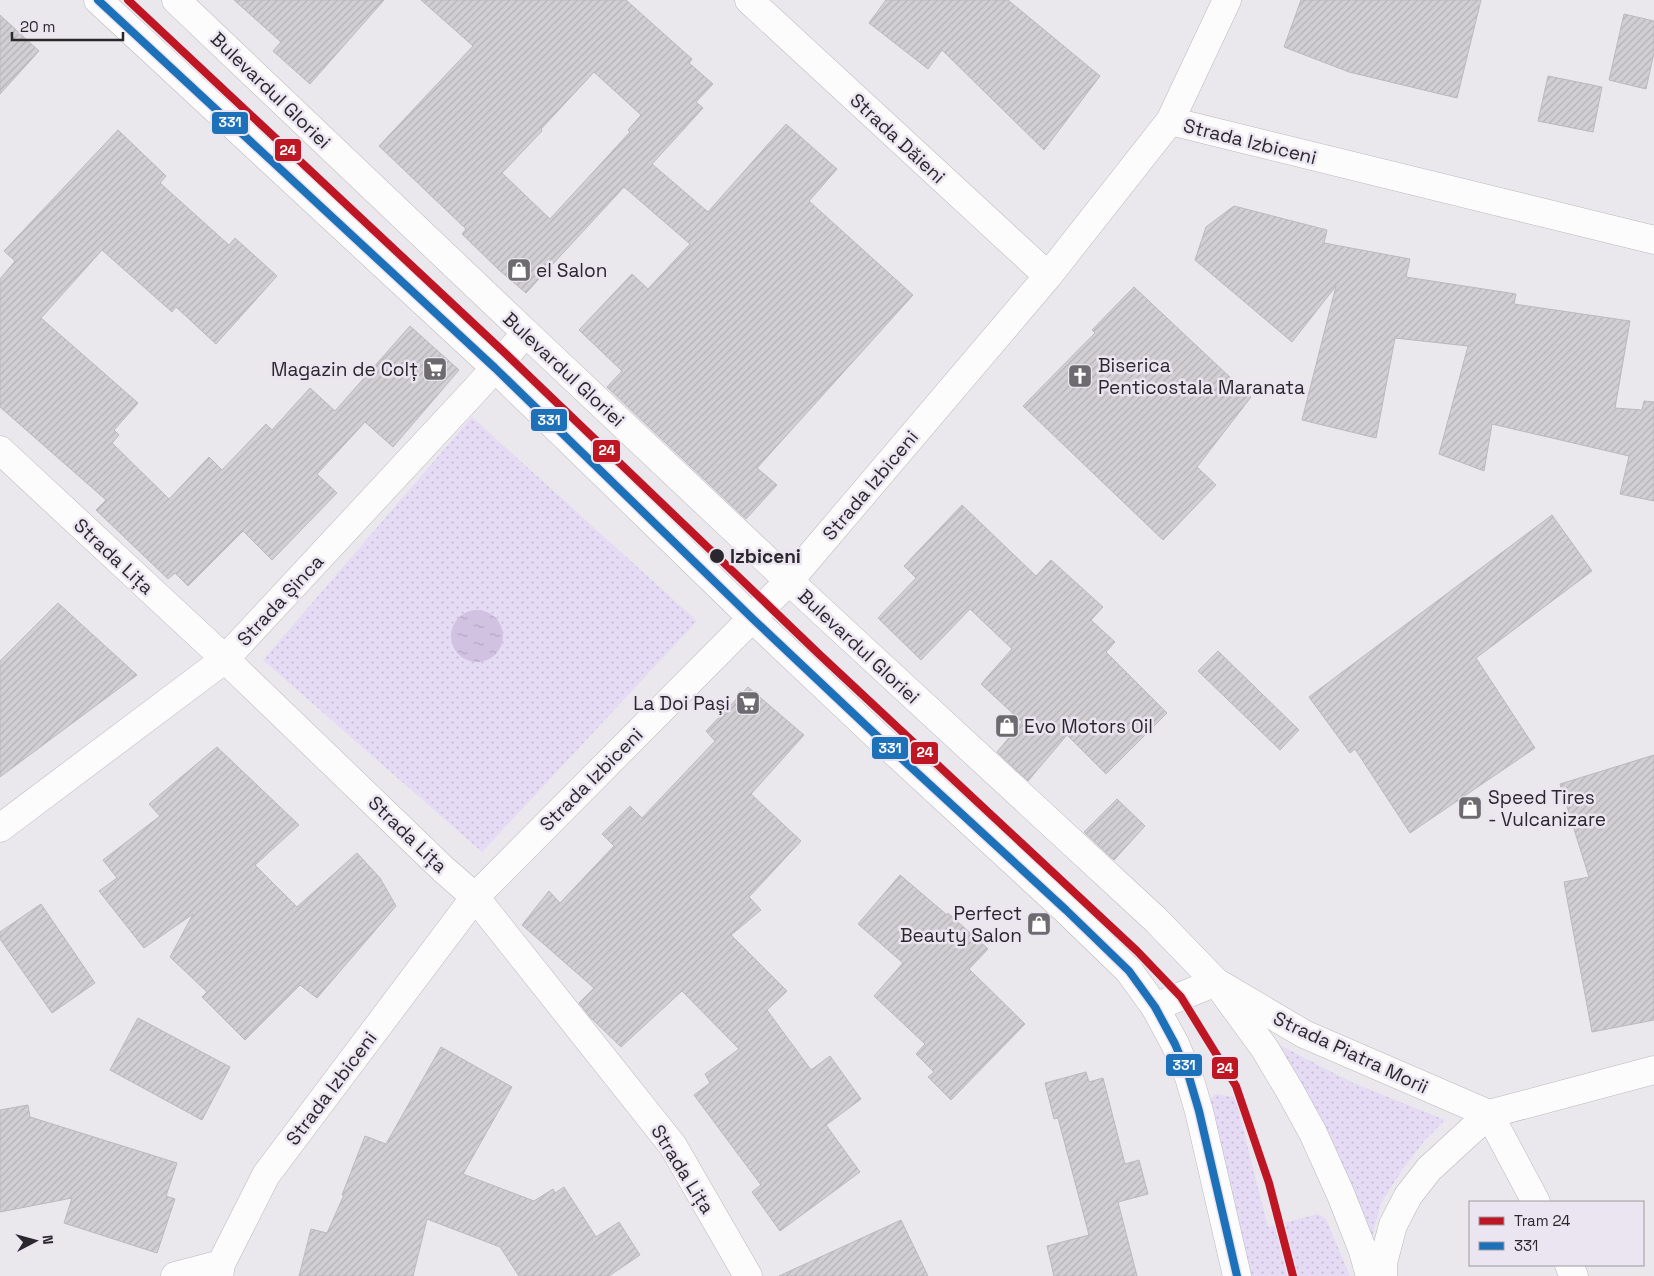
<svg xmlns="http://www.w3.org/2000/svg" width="1654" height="1276" font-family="'Space Grotesk',sans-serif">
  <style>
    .green { fill: url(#green-dots) }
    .water { fill: url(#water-ripples) }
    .building { fill: url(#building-hatch); stroke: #bbb9be; fill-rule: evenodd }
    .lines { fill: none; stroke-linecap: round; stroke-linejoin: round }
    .street-casing { stroke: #bab8bc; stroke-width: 29 }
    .secondary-casing { stroke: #bab8bc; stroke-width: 29 }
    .street { stroke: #fcfcfc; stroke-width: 28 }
    .secondary { stroke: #fcfcfc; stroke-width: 28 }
    .bus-1-casing { stroke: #eae5f0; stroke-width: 11 }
    .bus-1 { stroke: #1d71b8; stroke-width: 8 }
    .tram-1-casing { stroke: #eae5f0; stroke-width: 11 }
    .tram-1 { stroke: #be1622; stroke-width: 8 }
    .stop-dot { fill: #2a282c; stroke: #eae5f0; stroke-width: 2 }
    .labels { text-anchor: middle; stroke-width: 5; stroke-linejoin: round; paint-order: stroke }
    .street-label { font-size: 19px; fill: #2a282c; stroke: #eae5f0 }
    .poi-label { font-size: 19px; fill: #2a282c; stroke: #eae5f0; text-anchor: start }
    .stop-label { font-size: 19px; font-weight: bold; fill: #2a282c; stroke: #eae5f0; text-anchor: start }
    .line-badge { stroke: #eae5f0; stroke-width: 2 }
    .badge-label { font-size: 14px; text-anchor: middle; font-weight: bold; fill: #fff }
  </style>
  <defs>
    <pattern id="green-dots" width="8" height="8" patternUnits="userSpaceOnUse" patternTransform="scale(1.25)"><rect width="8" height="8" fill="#e6dbf4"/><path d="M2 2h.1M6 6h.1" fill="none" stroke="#c5bcd1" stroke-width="1.8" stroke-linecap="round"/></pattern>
    <pattern id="water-ripples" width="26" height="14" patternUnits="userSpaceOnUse" patternTransform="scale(1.25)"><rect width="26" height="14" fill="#d1c2e2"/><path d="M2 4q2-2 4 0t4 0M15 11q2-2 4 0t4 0" fill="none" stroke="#b4a7c2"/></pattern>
    <pattern id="building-hatch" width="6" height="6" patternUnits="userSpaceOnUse" patternTransform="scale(1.25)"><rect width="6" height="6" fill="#d1cfd3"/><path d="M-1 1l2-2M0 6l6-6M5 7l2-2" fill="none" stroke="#b4b2b5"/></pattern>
  </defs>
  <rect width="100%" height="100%" fill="#eae8ed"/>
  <path class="green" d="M472,417L697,621L482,852L263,660Z
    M1276,1043L1351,1082L1445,1120L1425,1140L1403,1169L1381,1203L1369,1248Z
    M1215,1094L1235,1097L1268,1227L1318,1214L1326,1219L1350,1276H1242L1202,1109Z"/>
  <path class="water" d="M451 636a26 26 0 1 1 52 0a26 26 0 1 1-52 0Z"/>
  <path class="building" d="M234,0H384L310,84L273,51L281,42Z
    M421,0H626L692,59L689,63L713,84L696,102L703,108L652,164L708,212L786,124L837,169L809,201L913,295L757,468L777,485L746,519L607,387L622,371L579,330L632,274L648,289L690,244L624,187L526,293L499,270L462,234L466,229L379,146L473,46ZM594,72L641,115L628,130L630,132L550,219L502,173L542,131L541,129Z
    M886,0H1008L1100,76L1044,150L942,50L928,69L869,23Z
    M1301,0H1481L1457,98L1349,72L1284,47Z
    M1624,14L1654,21V53L1646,89L1609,80Z
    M0,15L39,51L0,94Z
    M1548,76L1602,87L1593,132L1538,121Z
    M118,130L166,176L160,183L229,245L235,238L277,276L216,344L176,307L172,312L102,250L41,318L138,403L114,430L119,435L112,443L169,499L209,457L222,470L266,424L272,430L310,388L335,411L410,326L459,370L393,447L365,422L317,474L337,493L272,560L243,531L188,586L175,573L168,579L96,510L106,500L0,407V279L15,261L4,251Z
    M1234,206L1327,230L1324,243L1410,259L1406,277L1516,294L1514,304L1630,321L1615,408L1642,410L1644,401L1654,402V501L1620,494L1629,456L1492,424L1484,471L1439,454L1468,346L1395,338L1376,438L1302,420L1336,286L1292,342L1195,260L1206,227Z
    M1134,287L1251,397L1197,467L1216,485L1163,540L1023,406L1095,333L1092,330Z
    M962,505L1036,576L1051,560L1103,607L1091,620L1115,642L1106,652L1167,713L1106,774L1067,735L1028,781L997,752L1022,722L981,684L1012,649L970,609L921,660L878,618L916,578L904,566Z
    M1552,515L1592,571L1476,658L1535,748L1410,833L1355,749L1350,753L1309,697Z
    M58,603L137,675L0,777V661Z
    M1218,651L1299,730L1280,750L1198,671Z
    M748,687L804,735L751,794L801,841L749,897L761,910L731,935L787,991L767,1010L811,1070L830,1056L861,1099L826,1125L860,1172L780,1231L752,1192L761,1185L694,1095L710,1083L705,1074L739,1049L682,991L621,1047L591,1018L579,1003L594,988L522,925L549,891L560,903L614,846L602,834L630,806L642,818L715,741L706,731Z
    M217,747L299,825L255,865L297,907L357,853L380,878L396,906L317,998L300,985L245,1040L202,997L207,992L170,957L193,914L144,948L99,891L117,878L103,860L160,816L149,804Z
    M1654,755V1020L1592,1032L1564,882L1589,877L1560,784Z
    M1117,799L1145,826L1114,860L1084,832Z
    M900,875L947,915L948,913L988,949L969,969L1025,1024L951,1100L928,1077L934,1072L916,1054L925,1044L874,996L903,963L858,924Z
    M41,904L95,983L52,1013L0,939V932Z
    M138,1018L230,1067L202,1120L110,1070Z
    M441,1047L512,1087L463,1174L534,1201L553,1189L555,1193L564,1187L596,1237L619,1222L640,1255L609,1276H519L500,1247L427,1219L413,1276H299L311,1229L327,1233L344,1195H342L365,1136L386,1144Z
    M1086,1072L1089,1082L1103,1078L1125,1164L1139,1160L1148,1194L1118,1202L1137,1276H1054L1047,1246L1089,1235L1058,1118L1054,1119L1045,1083Z
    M28,1105L30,1117L177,1163L166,1196L175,1199L157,1253L64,1223L72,1198L0,1212V1110Z
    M901,1220L928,1276H779Z"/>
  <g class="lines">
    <defs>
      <path id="street" d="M749,0L1048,276
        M1170,121L1654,240
        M0,450L225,659L443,869L475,897L673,1146L748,1276
        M0,828L225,659L476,389L526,333
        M1155,1007L1216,982L1304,1034L1489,1114
        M1489,1114L1536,1202
        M1569,1265L1574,1276
        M175,1276L221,1264
        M219,1276L221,1264L266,1175L475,897L789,581L1048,276L1170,121L1227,0
        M1383,1276V1263L1393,1225L1408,1196L1429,1169L1489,1114L1654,1070"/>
      <path id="secondary" d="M98,0L495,368L753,619L876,735L1066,910L1129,971L1155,1007L1175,1044L1189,1077L1199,1111L1237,1276
        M176,0L526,333L789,581L1155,919L1216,982L1265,1049L1290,1091L1313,1133L1341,1195L1363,1251L1370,1276"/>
    </defs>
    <use href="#street" class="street-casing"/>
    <use href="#secondary" class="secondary-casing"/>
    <use href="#street" class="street"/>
    <use href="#secondary" class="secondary"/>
    <defs>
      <path id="bus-1" d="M98,0L495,368L753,619L876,735L1066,910L1129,971L1155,1007L1175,1044L1189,1077L1199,1111L1237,1276"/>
    </defs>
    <use href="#bus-1" class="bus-1-casing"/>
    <use href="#bus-1" class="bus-1"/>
    <defs>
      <path id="tram-1" d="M128,0L506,354L820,655L1137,951L1181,997L1236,1086L1269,1183L1293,1276"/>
    </defs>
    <use href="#tram-1" class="tram-1-casing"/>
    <use href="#tram-1" class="tram-1"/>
  </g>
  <defs>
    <symbol id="shop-square" viewBox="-11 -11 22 22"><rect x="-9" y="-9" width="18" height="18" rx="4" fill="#6d6b70" stroke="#eae5f0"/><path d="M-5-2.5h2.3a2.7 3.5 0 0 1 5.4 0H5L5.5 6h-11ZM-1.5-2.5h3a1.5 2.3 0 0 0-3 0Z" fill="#fff"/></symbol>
    <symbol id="supermarket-square" viewBox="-11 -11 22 22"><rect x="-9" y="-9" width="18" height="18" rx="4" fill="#6d6b70" stroke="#eae5f0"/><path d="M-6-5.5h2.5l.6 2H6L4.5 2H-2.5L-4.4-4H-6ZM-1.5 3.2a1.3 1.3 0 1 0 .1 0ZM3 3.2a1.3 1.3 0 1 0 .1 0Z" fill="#fff"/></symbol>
    <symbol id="church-square" viewBox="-11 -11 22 22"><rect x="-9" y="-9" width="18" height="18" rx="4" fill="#6d6b70" stroke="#eae5f0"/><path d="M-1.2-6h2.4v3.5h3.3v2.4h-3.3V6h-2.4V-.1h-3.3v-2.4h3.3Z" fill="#fff"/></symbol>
  </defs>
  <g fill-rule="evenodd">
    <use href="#shop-square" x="505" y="256" width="28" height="28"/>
    <use href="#supermarket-square" x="421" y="355" width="28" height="28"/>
    <use href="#church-square" x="1066" y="362" width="28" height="28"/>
    <use href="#supermarket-square" x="734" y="689" width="28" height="28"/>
    <use href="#shop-square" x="993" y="712" width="28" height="28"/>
    <use href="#shop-square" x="1456" y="794" width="28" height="28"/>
    <use href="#shop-square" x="1025" y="910" width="28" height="28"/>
  </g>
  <circle class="stop-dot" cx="717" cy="556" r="8"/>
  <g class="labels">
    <g class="street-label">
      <text transform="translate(271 90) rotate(44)" y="7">Bulevardul Gloriei</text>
      <text transform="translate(898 138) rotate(43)" y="7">Strada Dăieni</text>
      <text transform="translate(1250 141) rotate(14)" y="7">Strada Izbiceni</text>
      <text transform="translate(564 369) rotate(43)" y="7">Bulevardul Gloriei</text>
      <text transform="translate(870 485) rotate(-50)" y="7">Strada Izbiceni</text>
      <text transform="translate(114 556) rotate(43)" y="7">Strada Lița</text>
      <text transform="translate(280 600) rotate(-47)" y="7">Strada Șinca</text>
      <text transform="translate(859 646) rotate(43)" y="7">Bulevardul Gloriei</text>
      <text transform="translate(591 779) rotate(-45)" y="7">Strada Izbiceni</text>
      <text transform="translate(408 834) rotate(44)" y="7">Strada Lița</text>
      <text transform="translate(1351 1052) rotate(25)" y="7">Strada Piatra Morii</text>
      <text transform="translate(331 1088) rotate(-53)" y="7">Strada Izbiceni</text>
      <text transform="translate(683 1169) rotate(58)" y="7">Strada Lița</text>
    </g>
    <g class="poi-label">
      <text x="536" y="277">el Salon</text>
      <text x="1098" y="372">Biserica<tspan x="1098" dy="22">Penticostala Maranata</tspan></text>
      <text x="418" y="376" text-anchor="end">Magazin de Colț</text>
      <text x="730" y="710" text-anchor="end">La Doi Pași</text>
      <text x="1024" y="733">Evo Motors Oil</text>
      <text x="1488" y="804">Speed Tires<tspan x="1488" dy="22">- Vulcanizare</tspan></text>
      <text x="1022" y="920" text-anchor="end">Perfect<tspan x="1022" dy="22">Beauty Salon</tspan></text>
    </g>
    <g class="stop-label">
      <text x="730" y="563">Izbiceni</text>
    </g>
  </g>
  <g class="line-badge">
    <rect x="211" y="111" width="38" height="24" rx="5" fill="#1d71b8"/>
    <rect x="274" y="138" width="28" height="24" rx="5" fill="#be1622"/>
    <rect x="530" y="408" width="38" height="24" rx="5" fill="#1d71b8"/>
    <rect x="592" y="439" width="29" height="24" rx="5" fill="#be1622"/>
    <rect x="871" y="736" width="38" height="24" rx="5" fill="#1d71b8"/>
    <rect x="910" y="741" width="29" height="24" rx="5" fill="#be1622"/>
    <rect x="1165" y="1053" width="38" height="24" rx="5" fill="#1d71b8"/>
    <rect x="1211" y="1056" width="28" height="24" rx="5" fill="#be1622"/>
  </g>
  <g class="badge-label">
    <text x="230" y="127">331</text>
    <text x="288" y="155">24</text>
    <text x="549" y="425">331</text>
    <text x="607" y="455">24</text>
    <text x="890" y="753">331</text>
    <text x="925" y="757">24</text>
    <text x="1184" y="1070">331</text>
    <text x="1225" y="1073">24</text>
  </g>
  <rect x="1469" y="1201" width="175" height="65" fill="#eae5f0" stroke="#9d99a2"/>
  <rect x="1479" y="1217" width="25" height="8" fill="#be1622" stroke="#9d99a2"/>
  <text x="1514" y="1226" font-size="15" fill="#2a282c">Tram 24</text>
  <rect x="1479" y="1242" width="25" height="8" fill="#1d71b8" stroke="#9d99a2"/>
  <text x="1514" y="1251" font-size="15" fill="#2a282c">331</text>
  <g transform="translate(35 1241) rotate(84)" stroke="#eae5f0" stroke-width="4" paint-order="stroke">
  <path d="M0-4L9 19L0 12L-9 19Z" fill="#2a282c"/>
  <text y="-8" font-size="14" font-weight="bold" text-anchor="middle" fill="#2a282c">N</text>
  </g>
  <path d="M12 32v8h111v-8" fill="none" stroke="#2a282c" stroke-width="2.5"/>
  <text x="20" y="32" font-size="15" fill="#2a282c" stroke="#eae5f0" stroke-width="4" paint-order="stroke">20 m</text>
</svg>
